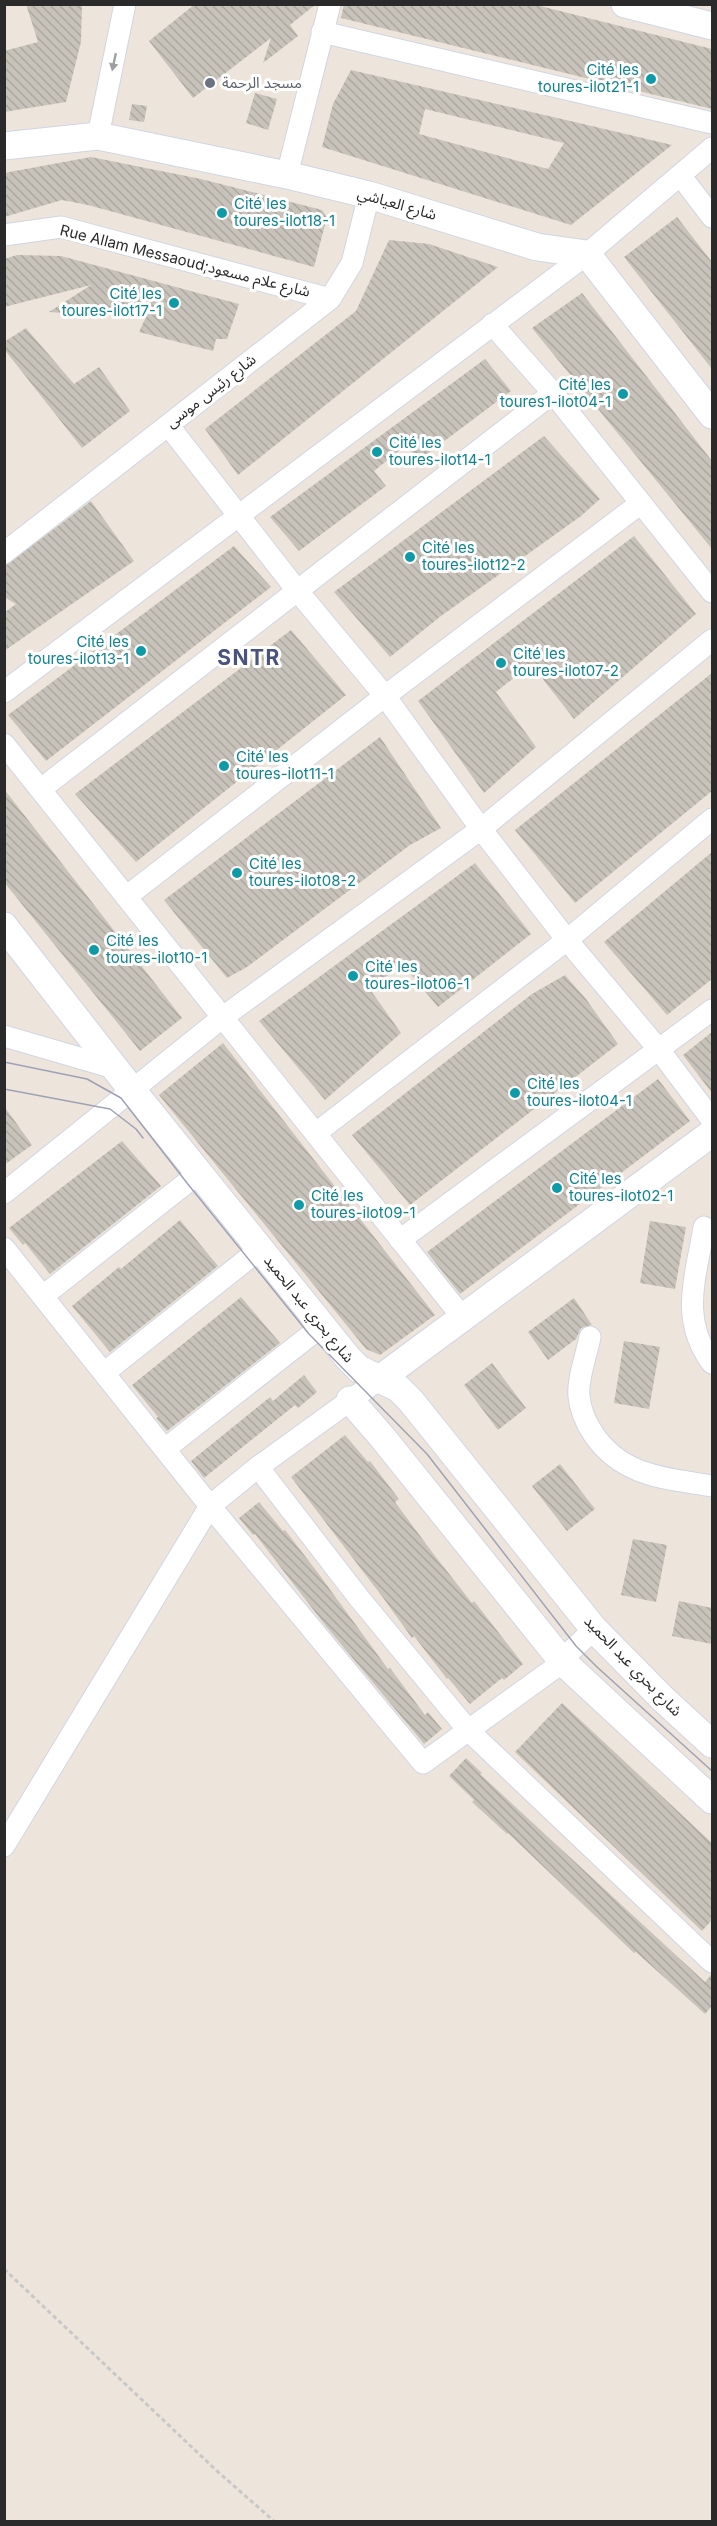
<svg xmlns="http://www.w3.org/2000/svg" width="717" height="2526" font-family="Inter,'Noto Sans Arabic',sans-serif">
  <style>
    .building { fill: url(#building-back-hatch); fill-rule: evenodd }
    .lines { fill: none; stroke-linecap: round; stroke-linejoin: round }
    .minor-casing { stroke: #d0d5e4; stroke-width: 23 }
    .tertiary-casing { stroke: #d0d5e4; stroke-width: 29 }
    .path { stroke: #c8c8c8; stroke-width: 3; stroke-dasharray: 4.5 3; stroke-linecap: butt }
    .minor { stroke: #fff; stroke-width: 21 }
    .tertiary { stroke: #fff; stroke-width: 27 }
    .tram { stroke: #9ea2b6; stroke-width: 1.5 }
    .oneway { fill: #9f9f9f }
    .culture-dot { fill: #0f9aa8; stroke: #fff; stroke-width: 2 }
    .worship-dot { fill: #6b7280; stroke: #fff; stroke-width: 2 }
    .labels { text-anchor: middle; stroke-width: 6; stroke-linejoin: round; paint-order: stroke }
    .culture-label { font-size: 15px; fill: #0d838f; stroke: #fff; text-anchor: start }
    .worship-label { font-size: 15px; fill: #5b616d; stroke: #fff; text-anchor: start }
    .street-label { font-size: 15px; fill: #2a2a2a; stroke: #fff }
    .district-label { font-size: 21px; font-weight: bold; letter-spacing: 1.5px; fill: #48547e; stroke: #fff }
  </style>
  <defs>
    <pattern id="building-back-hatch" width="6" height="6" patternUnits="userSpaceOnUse" patternTransform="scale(1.5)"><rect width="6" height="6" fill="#c8c3ba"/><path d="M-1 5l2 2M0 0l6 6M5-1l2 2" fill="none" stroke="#aca8a0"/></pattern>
  </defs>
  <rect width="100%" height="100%" fill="#ede5db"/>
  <path class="building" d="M26,4H82L81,42L66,102L4,112V51L38,42Z
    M195,4H316L290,25L298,36L263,63L271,38L193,98L149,41Z
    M344,4H532L712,49V109L341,18Z
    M351,70L626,134L672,145L571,225L322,147L333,104ZM425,109L564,143L548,169L419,134Z
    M255,93L277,99L268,130L246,123Z
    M132,104L147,106L144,122L129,120Z
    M91,157L201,179L322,210L327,217L314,267L88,205L62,200L4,217V173Z
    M677,217L712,262V369L624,257Z
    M389,240L429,244L498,267L238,475L205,429L356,311Z
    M17,255L61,256L239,304L227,339H216L213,351L139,332L145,319L93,309L90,315L49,312L91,285L4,307V259Z
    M582,293L712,461V549L532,328Z
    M26,328L74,384L99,367L130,411L82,448L4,349V342Z
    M485,359L511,391L419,460L406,445L374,471L386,486L299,551L270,517Z
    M544,436L600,499L581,516L441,616L390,657L334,592Z
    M91,501L134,561L4,651V613L16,604L4,597V567Z
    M634,536L696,614L574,719L531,664L496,692L536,747L484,793L418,701Z
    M234,546L271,587L46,761L8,715Z
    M291,630L346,695L136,862L75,794Z
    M712,673V791L575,903L515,830Z
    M380,737L441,828L410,845L247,967L227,978L164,900Z
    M4,789L182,1018L140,1051L4,882Z
    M712,852V979L667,1015L604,942Z
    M475,863L531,934L438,1007L403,965L369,988L401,1033L325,1100L259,1021Z
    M565,975L586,999L618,1044L410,1205L352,1135L532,994Z
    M712,1032V1093L683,1055Z
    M223,1043L435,1315L380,1355L366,1349L159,1095Z
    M658,1079L690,1121L460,1294L427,1252Z
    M4,1106L32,1145L4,1165Z
    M122,1141L161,1186L50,1274L25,1243L23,1245L9,1228Z
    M180,1220L218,1266L110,1352L72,1306L119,1267L121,1269Z
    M650,1221L686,1227L675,1289L640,1283Z
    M241,1297L280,1343L167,1431L156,1418L158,1417L132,1385Z
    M574,1298L592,1325L581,1328L576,1339L548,1360L528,1332Z
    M624,1341L660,1347L649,1409L614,1403Z
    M492,1363L526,1408L498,1430L464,1385Z
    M304,1375L317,1392L298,1408L295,1405L204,1478L191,1461L270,1397L273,1401Z
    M345,1435L368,1462L370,1461L399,1499L395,1502L435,1556L472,1603L474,1601L523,1664L504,1680L502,1678L470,1704L448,1678L447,1679L414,1636L412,1638L384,1599L291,1477Z
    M560,1464L595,1509L567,1531L532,1486Z
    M259,1502L283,1531L285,1530L318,1573L388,1669L390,1668L425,1715L428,1712L442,1729L424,1744L325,1625L255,1534L253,1535L239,1518Z
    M633,1539L667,1545L656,1602L621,1595Z
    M679,1601L712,1608V1644L672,1636Z
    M562,1703L712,1843V1920L702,1931L515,1752Z
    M466,1758L482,1773L480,1774L705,1982L712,1974V2006L705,2014L636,1952L634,1953L508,1833L507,1834L472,1802L474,1800L449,1776Z"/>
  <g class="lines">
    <defs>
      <path id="minor" d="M322,32L712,123
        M98,136L125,4
        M287,175L330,4
        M680,175L712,217
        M4,235L61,227L330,299
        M492,324L553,393L712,592
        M168,425L296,589L385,696L481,829L567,940L660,1051L712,1120
        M4,553L330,299L352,263L369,195
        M4,692L587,254L712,148
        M4,744L463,1318
        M41,789L553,393
        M126,897L385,696L641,503
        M4,1036L114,1068
        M316,1133L567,940L712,819
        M4,1193L223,1017L481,829L712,640
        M704,1227C696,1277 679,1319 712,1363
        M400,1240L712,1010
        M4,1248L210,1506L423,1763L563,1662L571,1651L594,1629
        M43,1296L199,1173
        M590,1337C587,1353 577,1380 579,1396C580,1410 586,1423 594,1435C623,1477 666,1478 712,1486
        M104,1373L260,1249
        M165,1449L322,1326
        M258,1467L359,1598L468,1730L712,1962
        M4,1846L210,1506L258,1467L381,1378"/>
      <path id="tertiary" d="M625,4L712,26
        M4,146L98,136L287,175L369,195L537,247L587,254L712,415
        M4,926L132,1090L348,1358L359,1369L398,1388L411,1401L594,1629L663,1699L712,1744
        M381,1378L712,1133
        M350,1400L383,1438L563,1662L712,1800"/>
    </defs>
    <use href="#minor" class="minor-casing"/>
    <use href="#tertiary" class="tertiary-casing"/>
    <path class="path" d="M4,2269L217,2471L275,2522"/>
    <use href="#minor" class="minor"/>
    <use href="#tertiary" class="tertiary"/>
    <path class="tram" d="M4,1062L87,1079L121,1098L187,1183L309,1334L427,1454L576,1646L597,1667L712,1771
      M4,1089L110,1109L136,1129L143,1138"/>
  </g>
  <defs><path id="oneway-solid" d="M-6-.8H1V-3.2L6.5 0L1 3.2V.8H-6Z" transform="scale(1.5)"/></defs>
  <use class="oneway" href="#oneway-solid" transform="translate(114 62) rotate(102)"/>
  <g class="culture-dot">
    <circle cx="651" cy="79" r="6"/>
    <circle cx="222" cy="213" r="6"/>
    <circle cx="174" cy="303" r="6"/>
    <circle cx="623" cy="394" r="6"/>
    <circle cx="377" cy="452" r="6"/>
    <circle cx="410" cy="557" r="6"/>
    <circle cx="141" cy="651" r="6"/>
    <circle cx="501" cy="663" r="6"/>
    <circle cx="224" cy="766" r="6"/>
    <circle cx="237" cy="873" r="6"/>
    <circle cx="94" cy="950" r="6"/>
    <circle cx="353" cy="976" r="6"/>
    <circle cx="515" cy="1093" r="6"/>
    <circle cx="557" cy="1188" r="6"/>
    <circle cx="299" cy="1205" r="6"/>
  </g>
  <circle class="worship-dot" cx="210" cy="83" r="6"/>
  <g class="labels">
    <g class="culture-label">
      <text x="639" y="75" text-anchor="end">Cité les<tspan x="639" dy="17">toures-ilot21-1</tspan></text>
      <text x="234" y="209">Cité les<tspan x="234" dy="17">toures-ilot18-1</tspan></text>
      <text x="162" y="299" text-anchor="end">Cité les<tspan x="162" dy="17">toures-ilot17-1</tspan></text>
      <text x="611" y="390" text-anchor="end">Cité les<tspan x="611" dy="17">toures1-ilot04-1</tspan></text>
      <text x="389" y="448">Cité les<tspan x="389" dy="17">toures-ilot14-1</tspan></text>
      <text x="422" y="553">Cité les<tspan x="422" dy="17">toures-ilot12-2</tspan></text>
      <text x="129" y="647" text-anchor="end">Cité les<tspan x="129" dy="17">toures-ilot13-1</tspan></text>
      <text x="513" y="659">Cité les<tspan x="513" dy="17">toures-ilot07-2</tspan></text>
      <text x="236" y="762">Cité les<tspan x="236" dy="17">toures-ilot11-1</tspan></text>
      <text x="249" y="869">Cité les<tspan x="249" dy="17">toures-ilot08-2</tspan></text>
      <text x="106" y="946">Cité les<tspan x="106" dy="17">toures-ilot10-1</tspan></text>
      <text x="365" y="972">Cité les<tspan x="365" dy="17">toures-ilot06-1</tspan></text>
      <text x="527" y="1089">Cité les<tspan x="527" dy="17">toures-ilot04-1</tspan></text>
      <text x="569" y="1184">Cité les<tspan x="569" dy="17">toures-ilot02-1</tspan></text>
      <text x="311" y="1201">Cité les<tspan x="311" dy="17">toures-ilot09-1</tspan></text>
    </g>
    <g class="worship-label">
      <text x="222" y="88">مسجد الرحمة</text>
    </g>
    <g class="street-label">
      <text transform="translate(397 204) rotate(16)" y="5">شارع العياشي</text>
      <text transform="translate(185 261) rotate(14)" y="5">Rue Allam Messaoud;شارع علام مسعود</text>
      <text transform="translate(211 391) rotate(-38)" y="5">شارع رئيس موسى</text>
      <text transform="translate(309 1309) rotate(51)" y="5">شارع بحري عبد الحميد</text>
      <text transform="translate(633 1666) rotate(46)" y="5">شارع بحري عبد الحميد</text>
    </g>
    <g class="district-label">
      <text x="249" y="665">SNTR</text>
    </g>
  </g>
  <rect width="717" height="2526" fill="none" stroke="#2a2a2a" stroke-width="12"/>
</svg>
